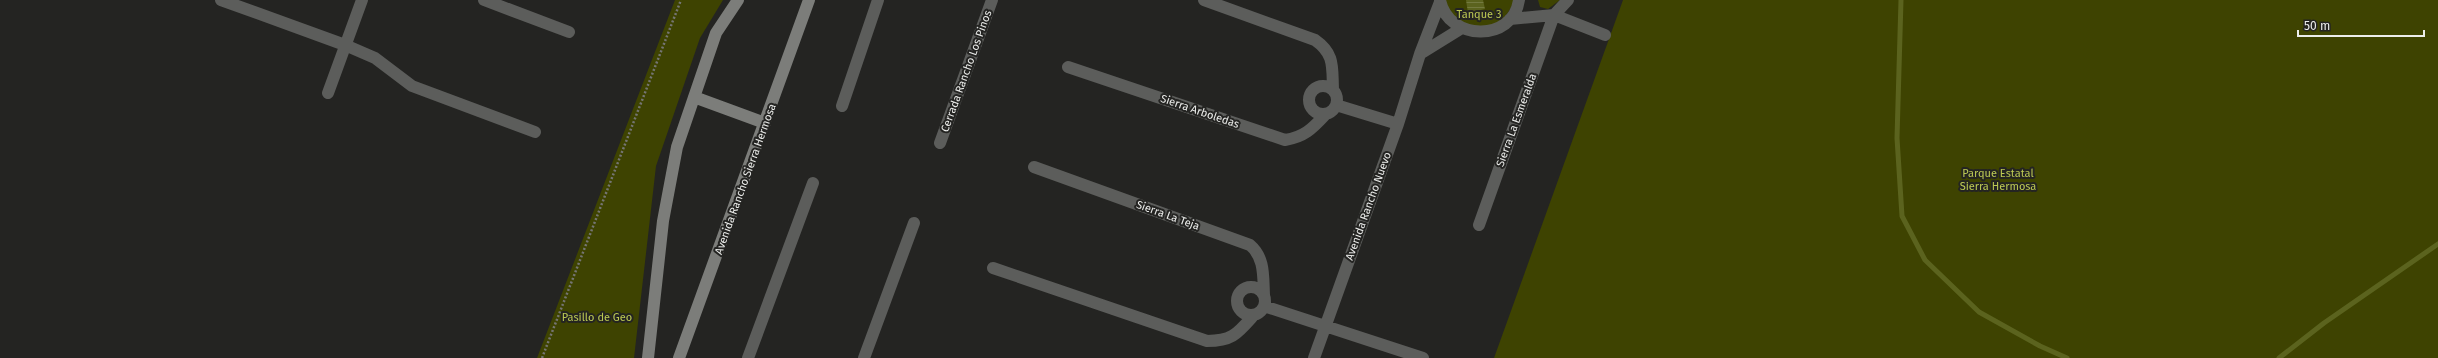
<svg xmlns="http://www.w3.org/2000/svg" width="2438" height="358" font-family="'Fira Sans',sans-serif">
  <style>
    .park { fill: #3e4301 }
    .water { fill: url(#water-rules) }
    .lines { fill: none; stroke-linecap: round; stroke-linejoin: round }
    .stream { stroke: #5b631e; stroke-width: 5 }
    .path { stroke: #757573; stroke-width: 2.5; stroke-dasharray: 2 2; stroke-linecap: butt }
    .street { stroke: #5c5d5b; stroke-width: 12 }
    .secondary { stroke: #7c7d7a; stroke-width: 12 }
    .labels { text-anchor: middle; stroke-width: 4; stroke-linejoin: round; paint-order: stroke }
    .park-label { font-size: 11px; fill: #bcc953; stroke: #242422 }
    .street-label { font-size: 11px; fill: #ecedeb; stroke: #242422 }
  </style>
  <defs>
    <pattern id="water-rules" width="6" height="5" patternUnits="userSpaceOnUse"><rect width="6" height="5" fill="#5b631e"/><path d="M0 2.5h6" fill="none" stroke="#737a3f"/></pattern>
  </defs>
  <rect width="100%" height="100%" fill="#242422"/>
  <path class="park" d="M675,0H723L700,38L656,166L634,358H537Z
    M1444,0H1514C1506,27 1477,36 1455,19C1450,15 1447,6 1444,0Z
    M1538,0H1560L1548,9L1540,7Z
    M1623,0H2438V358H1494Z"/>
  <path class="water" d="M1466,0H1483L1485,9L1468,13Z"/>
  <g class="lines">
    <path class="stream" d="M1901,0L1897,138L1902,216L1925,260L1979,312L2040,346L2067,358
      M2279,358L2324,323L2438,244"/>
    <path class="path" d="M542,358L681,0"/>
    <path class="street" d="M221,0L345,45L375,58L412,86L535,132
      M484,0L569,32
      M1204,0L1315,40C1335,54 1332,67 1333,89
      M1440,0C1448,41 1513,43 1519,0
      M1510,19L1554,15L1568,0
      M1420,54L1462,28
      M1068,67L1285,140C1304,137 1312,129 1325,115
      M1309 100a14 14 0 1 1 28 0a14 14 0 1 1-28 0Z
      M328,93L362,0
      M1336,105L1398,124
      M842,106L878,0
      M940,143L992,0
      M1034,167L1250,245C1265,258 1263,276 1264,295
      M1479,225L1554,15L1605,35
      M993,268L1207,341C1232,341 1237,334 1253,316
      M1237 301a14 14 0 1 1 28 0a14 14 0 1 1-28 0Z
      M1264,306L1423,358
      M748,358L813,183
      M864,358L914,223
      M1314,358L1398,124L1420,54L1440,2"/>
    <path class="secondary" d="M694,97L765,123
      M648,358L663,221L677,147L716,33L738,0
      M679,358L809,0"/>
  </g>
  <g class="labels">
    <g class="park-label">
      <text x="1479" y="18">Tanque 3</text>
      <text x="1998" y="177">Parque Estatal<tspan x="1998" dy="13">Sierra Hermosa</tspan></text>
      <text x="597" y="321">Pasillo de Geo</text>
    </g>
    <g class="street-label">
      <text transform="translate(966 71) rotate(-70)" y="4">Cerrada Rancho Los Pinos</text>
      <text transform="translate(1200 111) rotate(19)" y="4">Sierra Arboledas</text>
      <text transform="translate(1516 120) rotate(-70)" y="4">Sierra La Esmeralda</text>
      <text transform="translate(745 179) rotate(-70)" y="4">Avenida Rancho Sierra Hermosa</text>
      <text transform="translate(1368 206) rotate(-70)" y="4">Avenida Rancho Nuevo</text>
      <text transform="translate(1168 215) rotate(20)" y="4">Sierra La Teja</text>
    </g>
  </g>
  <path d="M2298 30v6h126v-6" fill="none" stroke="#ecedeb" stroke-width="2"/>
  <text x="2304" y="30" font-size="12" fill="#ecedeb" stroke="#242422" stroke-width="3" paint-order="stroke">50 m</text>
</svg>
